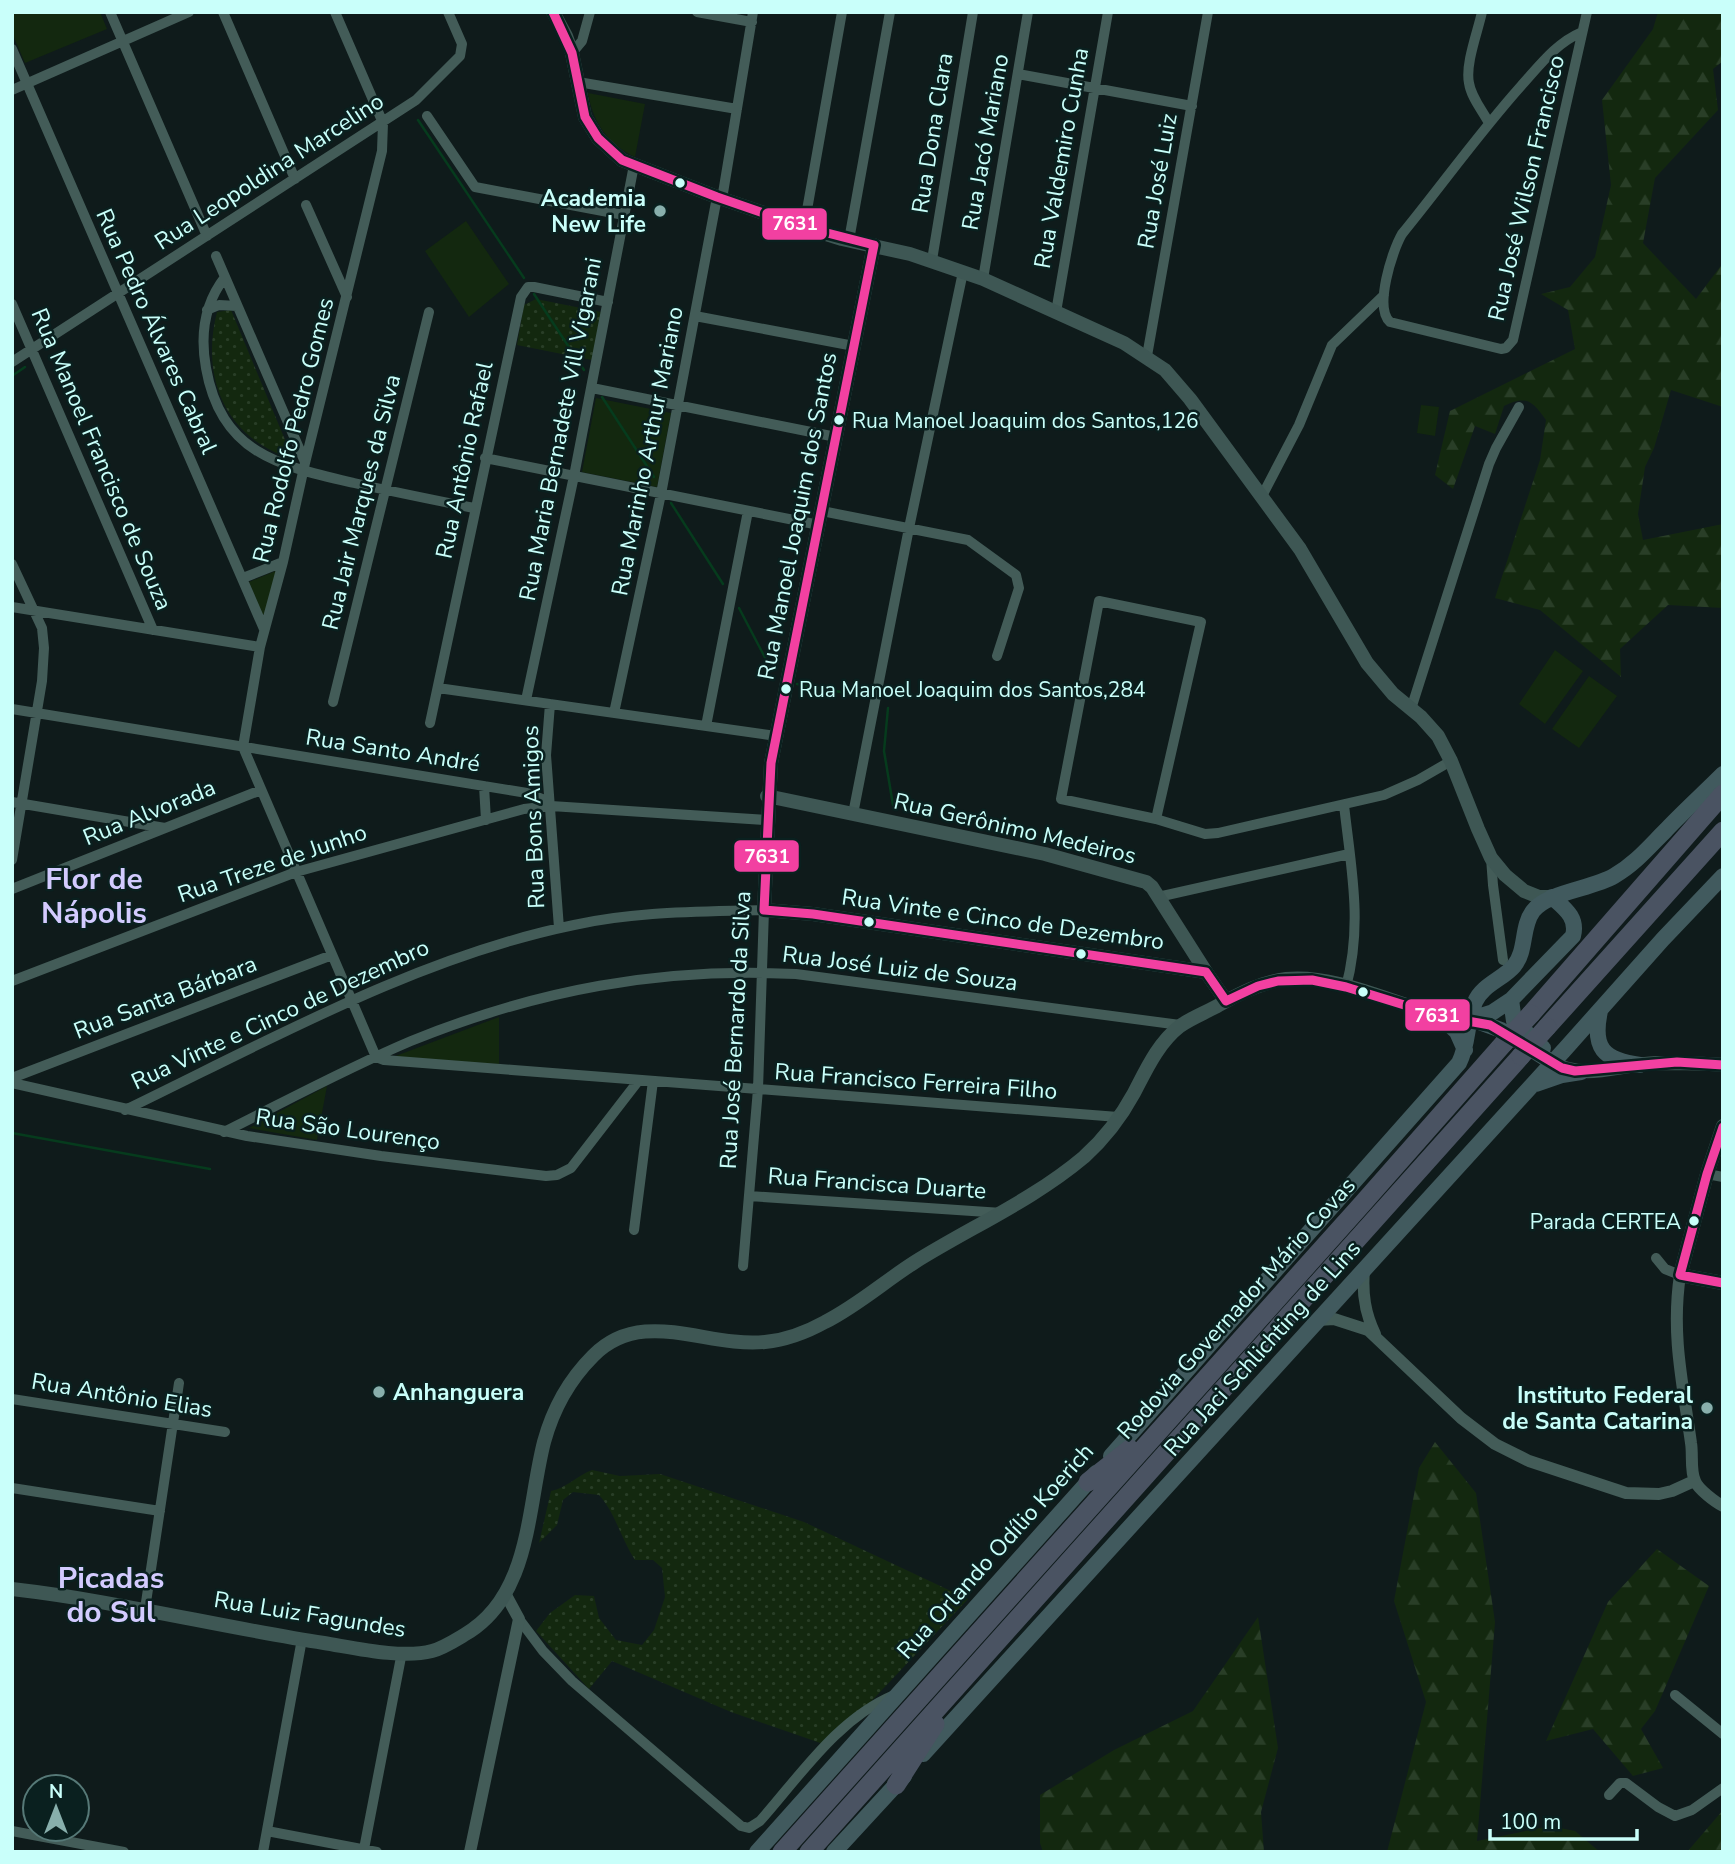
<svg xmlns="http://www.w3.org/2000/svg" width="1735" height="1864" font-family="'Nunito Sans',sans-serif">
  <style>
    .grass { fill: url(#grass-dots) }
    .forest { fill: url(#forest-firs) }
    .park { fill: #13280f }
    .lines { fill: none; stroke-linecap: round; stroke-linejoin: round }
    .stream { stroke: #063b1d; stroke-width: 2.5 }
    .minor { stroke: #435c58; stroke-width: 10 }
    .tertiary { stroke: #435c58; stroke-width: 12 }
    .secondary { stroke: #3e5754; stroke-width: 14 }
    .primary { stroke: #415a5e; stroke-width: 16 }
    .motorway { stroke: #4a5362; stroke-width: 19 }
    .motorway-bridge { stroke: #4a5362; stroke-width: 19 }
    .bus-1-casing { stroke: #0a201f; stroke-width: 14 }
    .bus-1 { stroke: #f240a1; stroke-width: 9 }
    .bus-dot { fill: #c9fffa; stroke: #0a201f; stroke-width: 2.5 }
    .poi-dot { fill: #88afac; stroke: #0a201f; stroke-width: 2.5 }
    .labels { text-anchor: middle; stroke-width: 5; stroke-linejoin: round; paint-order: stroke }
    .bus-label { font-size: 21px; fill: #c9fffa; stroke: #0a201f; text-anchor: start }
    .street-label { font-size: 23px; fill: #c9fffa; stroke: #0a201f }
    .poi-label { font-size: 23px; font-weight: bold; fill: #c9fffa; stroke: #0a201f; text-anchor: end }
    .district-label { font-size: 30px; font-weight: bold; fill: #d3cbff; stroke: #0a201f }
    .line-badge { stroke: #0a201f; stroke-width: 2.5 }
    .badge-label { font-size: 19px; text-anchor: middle; font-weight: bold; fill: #fff }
  </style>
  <defs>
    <pattern id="grass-dots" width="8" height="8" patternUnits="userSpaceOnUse" patternTransform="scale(1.75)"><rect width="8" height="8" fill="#13280f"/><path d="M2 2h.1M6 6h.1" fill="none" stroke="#293e27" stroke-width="1.8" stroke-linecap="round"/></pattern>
    <pattern id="forest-firs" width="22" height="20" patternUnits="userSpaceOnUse" patternTransform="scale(1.75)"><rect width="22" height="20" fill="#13280f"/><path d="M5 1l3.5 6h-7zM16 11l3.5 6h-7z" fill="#293e27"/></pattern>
  </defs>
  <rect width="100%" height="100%" fill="#0f1b1b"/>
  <path class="grass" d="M536,299L601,312L592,360L517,345L524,305Z
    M231,310L293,459C226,439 200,378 217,312Z
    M592,1470L620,1476L660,1474L804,1522L968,1599L829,1746L731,1712L612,1661L589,1689L536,1631L550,1613L575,1595L594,1596L599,1618L616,1640L642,1645L654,1630L665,1597L662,1568L653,1560H635C621,1539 616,1514 599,1495L573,1492L563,1500L557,1525L539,1543L551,1491C567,1488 576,1476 592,1470Z"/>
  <path class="forest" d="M1658,12H1723V61L1713,69L1718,110L1655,178L1643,243L1696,299L1723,263V407L1671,390L1654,448L1645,467L1638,514L1643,540L1723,524V608L1668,605L1620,649L1621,677L1540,610L1495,598L1540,460L1546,420C1532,401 1527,395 1504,406L1495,434L1475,426L1453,489L1435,475L1450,411L1575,349L1568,310L1541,294L1570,287L1595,257L1611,185L1602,100L1653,29Z
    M1435,1442L1476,1493L1495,1622L1477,1841L1550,1826L1575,1831L1600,1852H1387L1426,1702L1394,1601L1419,1468Z
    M1657,1549L1709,1586L1655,1711L1641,1729L1663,1768L1633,1776L1593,1729L1546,1741L1608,1602Z
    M1258,1617L1278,1748L1261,1812L1264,1852H1043L1040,1843V1795L1114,1750L1193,1711Z
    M1723,1810V1852H1687Z"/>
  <path class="park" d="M12,12H100L107,29L25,63L12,33Z
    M588,93L645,104L635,157C608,144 593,123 588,93Z
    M466,221L509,284L469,317L425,251Z
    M596,398L671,413L657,487L582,472Z
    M1421,405L1439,407L1435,436L1417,433Z
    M278,570L268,615L262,614L249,582Z
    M1555,650L1583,671L1545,724L1519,704Z
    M1589,676L1617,696L1579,748L1552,729Z
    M499,1017V1064L393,1057Z
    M327,1086L317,1140L249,1128Z"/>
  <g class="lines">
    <path class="stream" d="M418,120L524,278
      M534,294L584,370
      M12,376L25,367
      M602,397L654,477
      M671,503L723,584
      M739,608L771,669
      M797,684L868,697
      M888,708L884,751L893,805
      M12,1133L210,1169"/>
    <path class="minor" d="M110,12L207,236
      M223,12L295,179
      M697,12L752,22
      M1482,12C1478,31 1465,64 1469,83C1471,97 1482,110 1489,123
      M1582,32C1556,43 1540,65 1521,86C1479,133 1442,185 1402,234C1392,251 1374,308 1390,322L1501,349L1506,348L1513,340L1587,12
      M12,49L264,629
      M572,53L582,41L590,12
      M1018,74L1192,106
      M578,82L737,109
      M12,90L189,12
      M427,116L475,187L624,215
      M722,199L753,12
      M306,205L347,297
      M804,227L842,12
      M849,240L890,12
      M216,256L305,462
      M932,260L973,12
      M225,277C204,304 200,335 206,368C221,454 280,466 354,483C394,492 434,500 474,508
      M983,279L1028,12
      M12,304L153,630
      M207,310L219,305L237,306
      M1056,312L1108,12
      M695,316L854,346
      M1147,356L1208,12
      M12,362L416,100L460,56L462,44L448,12
      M592,388L836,437
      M485,458L819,525
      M1262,496L1299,425L1332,345L1384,295
      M822,511L968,540L1016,575L1019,588L997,656
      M12,564L42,628L44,648L42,681L12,860
      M243,578L283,562
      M12,607L260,647
      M438,688L776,736
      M526,700L574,476L634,165
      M333,702L429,312
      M550,704L546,755L559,928
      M12,709L527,793L542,799L551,806L766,820
      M1411,709L1489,464L1496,448L1519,407
      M614,713L661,494L717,197
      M430,723L521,297L528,287H534L608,302
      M706,726L748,511
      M243,747L376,1057L384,1060L1118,1117
      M243,747L260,647L283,562L305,463L382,151L383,123L335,12
      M484,786L486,820
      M12,802L165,828
      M1344,805C1351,868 1363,924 1346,987
      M853,814L909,528L963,272
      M1156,819L1201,622L1099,601L1061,799L1156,819L1205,834L1218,833L1384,795L1418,780L1451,761
      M1491,858L1493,885L1503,960
      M12,889L261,790
      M1158,897L1349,854
      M12,981L296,872L524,809L551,806
      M12,1078L332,955
      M12,1083L247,1136L381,1156L546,1176L557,1175L571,1168L639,1080
      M125,1110C268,1041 418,957 574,925C636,911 700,912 764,910L758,1089L743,1266
      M224,1132C286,1101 347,1068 411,1041C537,990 660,967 796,974L1180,1025
      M1707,1174L1723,1177
      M749,1196L1002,1213
      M634,1230L653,1081
      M1656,1258L1665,1269L1680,1275
      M12,1399L225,1432
      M12,1488L160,1511
      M145,1609L179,1383
      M519,1619L543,1651L572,1681L741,1826L749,1828L760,1821C800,1776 837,1719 894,1695
      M1675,1695L1723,1734
      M1609,1795L1620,1783H1626L1658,1807L1675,1816L1692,1810L1723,1788
      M12,1831L124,1852
      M267,1831L377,1852
      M364,1849L402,1652
      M263,1852L302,1639"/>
    <path class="tertiary" d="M1364,1270C1362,1294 1365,1313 1375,1334
      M1680,1275C1671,1335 1683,1385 1691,1443C1693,1454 1690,1471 1695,1481C1698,1489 1715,1502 1723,1506
      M1318,1320L1334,1319L1368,1330L1461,1418L1495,1444L1529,1461L1626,1493L1659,1494L1672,1491L1694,1481
      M470,1852L519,1619L506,1595"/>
    <path class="secondary" d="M553,12L566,36L572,53L585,117L598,138L622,160L717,197L804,227L842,239L910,254L983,279L1124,343L1165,370L1190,399L1300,549L1367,663L1393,694L1421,717L1438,736L1451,761L1478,829L1491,858L1505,875L1524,891L1539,897H1552
      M874,245L771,763L764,910L813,914L1206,972L1226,1001
      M767,796L1045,854L1146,882L1152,887L1206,972
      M1553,1063C1585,1081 1621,1064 1656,1063C1679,1063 1700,1063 1723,1065
      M1723,1126L1707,1174L1680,1275L1723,1283
      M12,1589C117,1601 220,1627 324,1643C355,1648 402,1659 432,1651C443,1648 454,1641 464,1635C531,1597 527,1508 544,1442C553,1409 569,1380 593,1356C642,1306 706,1348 765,1342C786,1340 807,1332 825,1322C857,1306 885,1281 915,1262C971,1227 1033,1200 1084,1157C1104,1139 1121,1117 1134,1093C1146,1070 1158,1043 1180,1026C1191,1018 1207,1012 1219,1005C1240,993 1262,982 1286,979C1334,974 1390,1002 1435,1014C1447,1017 1459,1018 1471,1019"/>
    <path class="primary" d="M1511,1000L1514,1021L1543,1048
      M1600,1011C1592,1048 1603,1060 1640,1065
      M1440,1016L1457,1032L1465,1050
      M1471,1019L1493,1012L1511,1000L1573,936C1578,917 1564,908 1552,897
      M1471,1019L1501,1030L1553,1063
      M1536,1084L1562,1075L1581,1072
      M1111,1456L1459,1063C1469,1044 1466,1021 1475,1002C1482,985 1503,979 1514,966C1527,950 1521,927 1533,911C1547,892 1592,889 1614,876C1635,864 1649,847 1666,830C1684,811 1704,793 1723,774
      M923,1754L1566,1048L1663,939L1723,876
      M757,1852L1096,1473
      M834,1852L904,1776"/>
    <path class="motorway" d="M1531,1014L1723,794
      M1547,1027L1723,831
      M1088,1482L1130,1449
      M896,1785L935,1724
      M782,1852L1363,1203L1504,1043
      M809,1852L1521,1056"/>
    <path class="motorway-bridge" d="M1504,1043L1531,1014
      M1521,1056L1547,1027"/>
    <defs>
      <path id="bus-1" d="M553,12L572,53L585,117L598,138L622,160L717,197L804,227L874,245L771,763L764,910L813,914L1206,972L1226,1001L1258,986L1278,981L1312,980L1346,987L1440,1016L1490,1025L1562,1068L1575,1071L1677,1062L1723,1065
        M1723,1127L1707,1174L1680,1275L1723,1283"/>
    </defs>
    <use href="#bus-1" class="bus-1-casing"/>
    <use href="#bus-1" class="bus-1"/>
  </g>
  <g class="bus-dot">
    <circle cx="680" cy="183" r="6"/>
    <circle cx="839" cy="420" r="6"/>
    <circle cx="786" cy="689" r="6"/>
    <circle cx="869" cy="922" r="6"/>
    <circle cx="1081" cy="954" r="6"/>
    <circle cx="1363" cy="992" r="6"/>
    <circle cx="1694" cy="1221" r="6"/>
  </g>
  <g class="poi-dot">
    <circle cx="660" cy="211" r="7"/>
    <circle cx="379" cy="1392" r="7"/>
    <circle cx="1707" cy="1408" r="7"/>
  </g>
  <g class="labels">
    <g class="bus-label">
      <text x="852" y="428">Rua Manoel Joaquim dos Santos,126</text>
      <text x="799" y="697">Rua Manoel Joaquim dos Santos,284</text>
      <text x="1681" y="1229" text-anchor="end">Parada CERTEA</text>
    </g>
    <g class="street-label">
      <text transform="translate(932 133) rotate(-81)" y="8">Rua Dona Clara</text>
      <text transform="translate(985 142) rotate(-80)" y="8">Rua Jacó Mariano</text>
      <text transform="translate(1061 158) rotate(-80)" y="8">Rua Valdemiro Cunha</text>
      <text transform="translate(269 171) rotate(-33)" y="8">Rua Leopoldina Marcelino</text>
      <text transform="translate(1157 181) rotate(-80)" y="8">Rua José Luiz</text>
      <text transform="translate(1526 188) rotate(-77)" y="8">Rua José Wilson Francisco</text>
      <text transform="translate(157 331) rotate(66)" y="8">Rua Pedro Álvares Cabral</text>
      <text transform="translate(560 429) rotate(-79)" y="8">Rua Maria Bernadete Vill Vigarani</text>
      <text transform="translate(293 430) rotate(-76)" y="8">Rua Rodolfo Pedro Gomes</text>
      <text transform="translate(647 451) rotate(-79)" y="8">Rua Marinho Arthur Mariano</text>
      <text transform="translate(102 459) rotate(67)" y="8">Rua Manoel Francisco de Souza</text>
      <text transform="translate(464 460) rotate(-78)" y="8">Rua Antônio Rafael</text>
      <text transform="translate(361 502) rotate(-76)" y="8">Rua Jair Marques da Silva</text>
      <text transform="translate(797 516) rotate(-79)" y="8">Rua Manoel Joaquim dos Santos</text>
      <text transform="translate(393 750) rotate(9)" y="8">Rua Santo André</text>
      <text transform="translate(149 812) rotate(-22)" y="8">Rua Alvorada</text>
      <text transform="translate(533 817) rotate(-92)" y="8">Rua Bons Amigos</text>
      <text transform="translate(1015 828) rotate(13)" y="8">Rua Gerônimo Medeiros</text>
      <text transform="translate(272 863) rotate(-19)" y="8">Rua Treze de Junho</text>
      <text transform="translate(1003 919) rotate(8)" y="8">Rua Vinte e Cinco de Dezembro</text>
      <text transform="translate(900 968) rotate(7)" y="8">Rua José Luiz de Souza</text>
      <text transform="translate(165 997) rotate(-21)" y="8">Rua Santa Bárbara</text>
      <text transform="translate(280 1014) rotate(-25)" y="8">Rua Vinte e Cinco de Dezembro</text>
      <text transform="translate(735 1030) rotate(-87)" y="8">Rua José Bernardo da Silva</text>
      <text transform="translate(916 1081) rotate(4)" y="8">Rua Francisco Ferreira Filho</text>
      <text transform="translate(348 1129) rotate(8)" y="8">Rua São Lourenço</text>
      <text transform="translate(877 1183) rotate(4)" y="8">Rua Francisca Duarte</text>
      <text transform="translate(1236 1308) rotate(-48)" y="8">Rodovia Governador Mário Covas</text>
      <text transform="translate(1262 1348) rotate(-48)" y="8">Rua Jaci Schlichting de Lins</text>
      <text transform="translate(122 1395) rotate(9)" y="8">Rua Antônio Elias</text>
      <text transform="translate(995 1551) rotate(-48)" y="8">Rua Orlando Odílio Koerich</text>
      <text transform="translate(310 1614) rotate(9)" y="8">Rua Luiz Fagundes</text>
    </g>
    <g class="poi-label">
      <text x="646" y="206">Academia<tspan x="646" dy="26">New Life</tspan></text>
      <text x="393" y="1400" text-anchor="start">Anhanguera</text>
      <text x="1693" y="1403">Instituto Federal<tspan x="1693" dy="26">de Santa Catarina</tspan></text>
    </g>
    <g class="district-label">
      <text x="94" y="889">Flor de<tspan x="94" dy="34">Nápolis</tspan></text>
      <text x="111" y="1588">Picadas<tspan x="111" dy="34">do Sul</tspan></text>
    </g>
  </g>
  <g class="line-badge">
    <rect x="761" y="207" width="67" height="34" rx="7" fill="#f240a1"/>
    <rect x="733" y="839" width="67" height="34" rx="7" fill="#f240a1"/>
    <rect x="1404" y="998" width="67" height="34" rx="7" fill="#f240a1"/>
  </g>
  <g class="badge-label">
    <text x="795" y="230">7631</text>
    <text x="767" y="863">7631</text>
    <text x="1437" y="1022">7631</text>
  </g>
  <rect width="1735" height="1864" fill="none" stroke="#c9fffa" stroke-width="28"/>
  <g transform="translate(56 1808)"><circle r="33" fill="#0a201f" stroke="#567977" stroke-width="2"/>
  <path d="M0-5L12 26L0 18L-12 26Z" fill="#88afac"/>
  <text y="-10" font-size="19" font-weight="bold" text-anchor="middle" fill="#c9fffa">N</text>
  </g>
  <path d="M1490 1829v10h147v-10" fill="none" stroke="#c9fffa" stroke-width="3.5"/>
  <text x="1500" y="1829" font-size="21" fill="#c9fffa" stroke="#0a201f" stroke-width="5" paint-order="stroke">100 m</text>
</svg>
